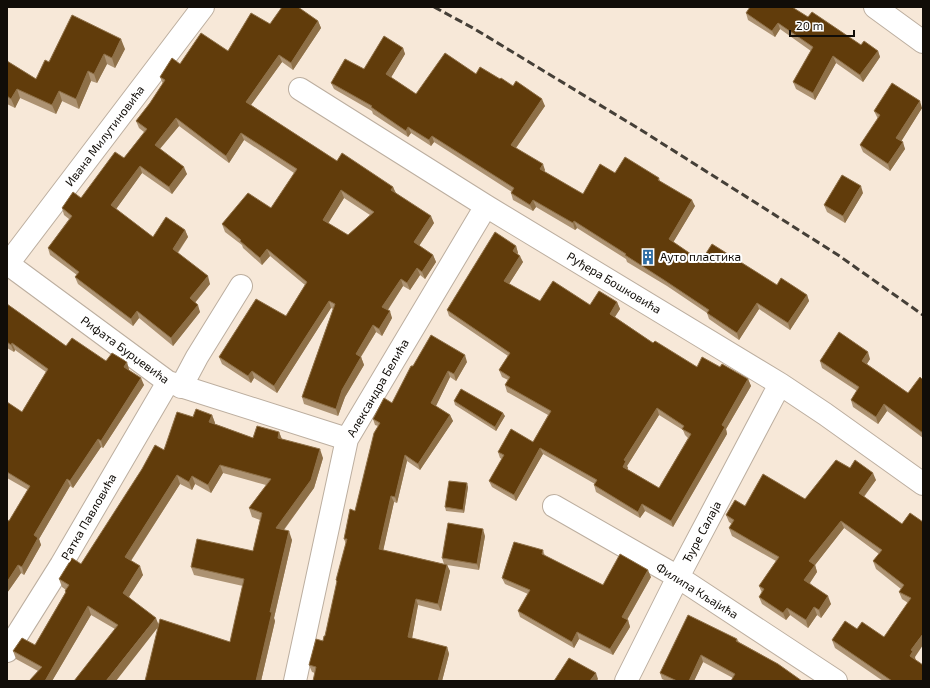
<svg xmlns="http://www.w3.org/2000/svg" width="930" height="688" font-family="'Exo 2',sans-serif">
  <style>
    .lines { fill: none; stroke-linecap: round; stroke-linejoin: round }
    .minor-casing { stroke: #bcae9f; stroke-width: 24 }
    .minor { stroke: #fff; stroke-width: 22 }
    .rail { stroke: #453f37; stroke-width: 3; stroke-dasharray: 8 4; stroke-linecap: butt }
    .wall { fill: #ac9272; fill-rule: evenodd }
    .shaded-wall { fill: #8e7048 }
    .building { fill: #613c0b; stroke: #8e7048; fill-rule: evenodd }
    .labels { text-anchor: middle; stroke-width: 4; stroke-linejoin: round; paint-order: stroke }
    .street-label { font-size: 12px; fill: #110d08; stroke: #fff }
    .poi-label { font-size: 12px; fill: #110d08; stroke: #fff; text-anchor: start }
  </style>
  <rect width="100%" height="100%" fill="#f7e8d8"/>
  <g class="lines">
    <defs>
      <path id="minor" d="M875,7L923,42
        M300,89L486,206L780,384L825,414L923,484
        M8,264L168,382L347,439
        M7,265L203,7
        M181,387L197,357L241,286
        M554,506L678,577L836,681
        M7,651L61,565L168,382
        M295,681L347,439L486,206
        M626,681L678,577L780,384"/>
    </defs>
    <use href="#minor" class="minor-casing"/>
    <use href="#minor" class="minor"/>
    <path class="rail" d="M434,7L473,28L641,130L838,255L923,315"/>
  </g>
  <path class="wall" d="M746,13L808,17L861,45L878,51L880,57L863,82L836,63L815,100L796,89L793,82L811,51L780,29L775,37L748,20Z
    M318,21L321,28L293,70L282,62L251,105L337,161L393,187L396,193L434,223L419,246L433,255L436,262L425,279L420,275L410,290L403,286L388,310L392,318L382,336L376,332L361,357L364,365L345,397L338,416L304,404L302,397L333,309L331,308L277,393L254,378L251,383L222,364L219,357L286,316L305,285L270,256L262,265L243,248L242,245L225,232L222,224L271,208L294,173L244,140L229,163L179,126L160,149L187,174L172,194L142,173L116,209L153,237L185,230L188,237L178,253L210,284L195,303L200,312L173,346L139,318L133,326L78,284L75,277L77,275L50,255L48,248L69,219L64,215L62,208L81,198L124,158L144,132L139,128L136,121L150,103L163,84L160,77L180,64L228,51L270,24ZM344,198L370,215L348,235L328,223Z
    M403,48L405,54L391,77L416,94L476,74L513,86L545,106L516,148L545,170L544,172L583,194L615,173L659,178L660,181L695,206L673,242L701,261L807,295L809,301L790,330L759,309L739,340L709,319L707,313L667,286L627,262L626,259L577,228L575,230L536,207L533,211L513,200L511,193L512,192L434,142L431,146L411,133L408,137L373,114L372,111L334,89L331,83L364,69Z
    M125,49L115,68L107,64L97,83L91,81L79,109L62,101L56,114L20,98L15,108L7,104V61L36,79L49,62Z
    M922,108L901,141L905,149L890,171L863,152L860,145L878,119L874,111Z
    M863,193L845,223L827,212L824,205Z
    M516,246L518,253L517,254L523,262L509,284L540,301L590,305L617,302L620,309L615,317L653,343L697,367H720L748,379L751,386L726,429L727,434L673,527L645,511L640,518L596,492L594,485L595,484L543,454L516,501L492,487L489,481L502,459L500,458L498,452L533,442L548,415L507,392L505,385L508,380L502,377L499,370L508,356L449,316L447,310ZM659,415L683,430L685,435L688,438L659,488L627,469L628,468L627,466Z
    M7,304L66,346L106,361L129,369V371L144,385L103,448L101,447L73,488L70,486L39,539L41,545L24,575L21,573L7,593V520L9,521L28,490L7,478V402L22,412L46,372L15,350L14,352L7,348Z
    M870,359L867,364L908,393L923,380V438L887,411L878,424L853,407L851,400L857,391L822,368L820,361Z
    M467,362L456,381L450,377L436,406L450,415L453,421L420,470L407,461L397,503L394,502L383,550L444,564L442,558L485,536L479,570L447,565L450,571L441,611L418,605L412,638L447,647L449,654L442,681H313L315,673L312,672L309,665L325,636L337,583L336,580L346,544L344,539L355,511L378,426L375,425L373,419L392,403L413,366Z
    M454,401L505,416L496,431L455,405Z
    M212,415L215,423V424L253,438L279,432L282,439L323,458L314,488L284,530L292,540L274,618L275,621L261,681L158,628L115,629L91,615L52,681H29L38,671L16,659L13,651L35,645L65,593V591L66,590L62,587L59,579L81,564L164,450L193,417ZM223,473L266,485L249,508L252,517L260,520L253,551L191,567L194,575L243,586L230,642L159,624L129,597L143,575L131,561L180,484L192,490L195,484L211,493Z
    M850,468L876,480L864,497L902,524L910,513L915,657L923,681H883L835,648L832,640L857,629L884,637L908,603L902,599L899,592L901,589L876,569L873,561L879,554L844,528L815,565L817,572L810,583L831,604L821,618L817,615L808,628L790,615L786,620L762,604L759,597L762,593L759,586L776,561L732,536L729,528L732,524L729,522L726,515L745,506L805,499Z
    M468,487L464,513L446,511L445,507Z
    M543,550L545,556L603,585L651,577L627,620H628L630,627L613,655L579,639L574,648L520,617L518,611L528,594L505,584L502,578Z
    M737,639L739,642L778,664L733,678L703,662L694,681H666L662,679L660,673Z"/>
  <path class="shaded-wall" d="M318,21L321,28L293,70L291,63Z
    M778,23L780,29L775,37L772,31Z
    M121,39L125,49L115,68L112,58Z
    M403,48L405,54L389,81L386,74Z
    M878,51L880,57L863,82L860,75Z
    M104,54L107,64L97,83L94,74Z
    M279,55L282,62L248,109L246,102Z
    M833,56L836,63L815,100L813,93Z
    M88,71L91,81L79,109L76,99Z
    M17,89L20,98L15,108L11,99Z
    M59,91L62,101L56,114L52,105Z
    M542,99L545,106L513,152L511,145Z
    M920,101L922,108L899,145L896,138Z
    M176,118L179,126L157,152L155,145Z
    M408,127L411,133L408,137L406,131Z
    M241,133L244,140L229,163L226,156Z
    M432,136L434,142L431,146L429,140Z
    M903,142L905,149L890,171L888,164Z
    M543,164L545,170L542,175L540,169Z
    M140,166L142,173L114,212L111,205Z
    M184,167L187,174L172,194L169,187Z
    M861,186L863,193L845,223L843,216Z
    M393,187L396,194L391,190Z
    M341,190L344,198L326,227L323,220Z
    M533,200L536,207L533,211L530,205Z
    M692,200L695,206L671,246L669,239Z
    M431,216L434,223L417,249L414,242Z
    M574,221L577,228L575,230L573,223Z
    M185,230L188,237L175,256L173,249Z
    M516,246L518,253L515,257L513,251Z
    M267,249L270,256L262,265L260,258Z
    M433,255L436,262L425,279L422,272Z
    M520,256L523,262L507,287L504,281Z
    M417,268L420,275L410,290L407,283Z
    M208,276L210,284L192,306L190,298Z
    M401,279L403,286L385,314L382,307Z
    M807,295L809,301L790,330L788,323Z
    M329,301L331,308L277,393L274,386Z
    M617,302L620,309L612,321L610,314Z
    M757,303L759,309L739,340L737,333Z
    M198,305L200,312L173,346L171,338Z
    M137,311L139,318L133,326L131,319Z
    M390,311L392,318L382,336L379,329Z
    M373,325L376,332L358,361L356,354Z
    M12,343L15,350L14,352L11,345Z
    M868,352L870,359L864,368L862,361Z
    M465,355L467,362L456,381L454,374Z
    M361,357L364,365L345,397L338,416L336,409L342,390Z
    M127,362L129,369L126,374L124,367Z
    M252,371L254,378L251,383L248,376Z
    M448,371L450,377L434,410L431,403Z
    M141,378L144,385L103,448L101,441Z
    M748,379L751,386L726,429L727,434L673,527L671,521L722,425Z
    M884,404L887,411L878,424L876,417Z
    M657,408L659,415L627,466L628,468L625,473L623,467L624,460Z
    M503,413L505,416L496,431L495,427Z
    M212,415L215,423L212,431L209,422Z
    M450,415L453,421L420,470L418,464Z
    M279,432L282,440L278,438Z
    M98,439L101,447L73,488L70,481Z
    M540,448L543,454L516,501L514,495Z
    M320,449L323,458L314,488L279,536L276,528Z
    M405,455L407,461L397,503L395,497Z
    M220,465L223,473L211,493L208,485Z
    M873,473L876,480L861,500L859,493Z
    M177,475L180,484L128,565L125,557Z
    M192,476L195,484L192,490L189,482Z
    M67,479L70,486L39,539L41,545L24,575L22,567L34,535Z
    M467,483L468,487L464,513L463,510Z
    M391,496L394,502L382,556L379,549Z
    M642,504L645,511L640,518L638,512Z
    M841,521L844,528L815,565L817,572L807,587L804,580L809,561Z
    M483,529L485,536L479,570L477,564Z
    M289,531L292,540L274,618L275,621L261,681H256L270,612Z
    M18,565L21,573L7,593V582Z
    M447,565L450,571L441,611L438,604Z
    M140,566L143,575L126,601L123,593Z
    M648,570L651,577L625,623L622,617Z
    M828,596L831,604L821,618L819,610Z
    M416,599L418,605L411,644L408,637Z
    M88,606L91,615L52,681H45Z
    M814,607L817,615L808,628L806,620Z
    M787,608L790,615L786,620L783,613Z
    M156,618L159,626L116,681H106Z
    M628,620L630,627L613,655L610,649Z
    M577,632L579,639L574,648L572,642Z
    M923,634V645L915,657V659L913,663L910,656L911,650Z
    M447,647L449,654L442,681H438Z
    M701,655L703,662L694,681H689Z
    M596,673L598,679L597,681H590Z"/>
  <path class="building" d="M282,7H298L318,21L291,63L279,55L246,102L337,161L342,153L393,187L391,190L431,216L414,242L433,255L422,272L417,268L407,283L401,279L382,307L390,311L379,329L373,325L356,354L361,357L342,390L336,409L302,397L335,304L329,301L274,386L252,371L248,376L219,357L256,299L286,316L307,282L267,249L260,258L240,241L241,240L222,224L248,193L271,208L297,169L241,133L226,156L176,118L155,145L184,167L169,187L140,166L111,205L153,237L166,217L185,230L173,249L208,276L190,298L198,305L171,338L137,311L131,319L75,277L79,272L48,248L72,216L62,208L73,192L81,198L115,152L124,158L147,129L136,121L150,103L165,80L160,77L172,58L180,64L201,33L228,51L251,13L270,24ZM341,190L374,212L348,235L323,220Z
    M750,7H792L808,17L812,12L861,45L864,41L878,51L860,75L833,56L813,93L793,82L813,47L778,23L772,31L746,13Z
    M72,15L121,39L112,58L104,54L94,74L88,71L76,99L59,91L52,105L17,89L11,99L7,96V61L36,79L45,60L49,62Z
    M384,36L403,48L386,74L416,94L445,53L476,74L480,67L500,79L501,78L513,86L516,81L542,99L511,145L543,164L540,169L583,194L600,164L615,173L625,157L659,178L658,180L692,200L669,239L701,261L712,244L777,285L781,278L807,295L788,323L757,303L737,333L707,313L709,310L664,280L625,255L626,254L574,221L573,223L533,200L530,205L511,193L514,188L432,136L429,140L408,127L406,131L371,107L372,106L331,83L345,59L364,69Z
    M892,83L920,101L896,138L903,142L888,164L860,145L880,115L874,111Z
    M842,175L861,186L843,216L824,205Z
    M495,232L516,246L513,251L520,256L504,281L540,301L553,281L590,305L599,291L617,302L610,314L653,343L655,341L697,367L702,357L720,367L722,364L748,379L722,425L725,427L671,521L642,504L638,512L594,485L597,480L540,448L514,495L489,481L504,455L498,452L511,429L533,442L551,411L505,385L510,377L499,370L510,353L447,310ZM657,408L684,426L682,429L691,434L659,488L623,467L626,461L624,460Z
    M7,304L66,346L72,338L106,361L112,353L127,362L124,367L141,378L101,441L98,439L70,481L67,479L34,535L38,538L22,567L18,565L7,582V520L9,521L30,486L7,472V402L22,412L48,369L12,343L11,345L7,342Z
    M839,332L868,352L862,361L908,393L920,377L923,380V433L884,404L876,417L851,400L859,387L820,361Z
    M431,335L465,355L454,374L448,371L431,403L450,415L418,464L405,455L395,497L391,496L379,549L447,565L438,604L416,599L408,637L447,647L438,681H313L316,667L309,665L316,639L323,641L324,636H325L337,581L336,580L347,539H344L350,509L355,511L374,433L380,423L373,419L384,398L392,403L411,366H413Z
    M461,389L503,413L495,427L454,401Z
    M196,409L212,415L209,422L253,438L257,426L279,432L278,438L320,449L311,480L276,528L289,531L270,612H272L256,681H145L160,619L230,642L244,579L191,567L197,539L253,551L262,513L249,508L271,479L220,465L208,485L192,476L189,482L177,475L125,557L140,566L123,593L156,618L106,681H74L118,625L88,606L45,681H29L42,667L13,651L22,638L35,645L66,592L65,591L69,585L59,579L72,558L81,564L142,469L155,445L164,450L177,412L193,417Z
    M836,460L850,468L855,460L873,473L859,493L902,524L910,513L923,522V634L911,650L913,651L910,656L923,665V681H892L832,640L845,621L857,629L862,622L884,637L911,598L899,592L904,585L873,561L882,550L841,521L809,561L815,565L804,580L828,596L819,610L814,607L806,620L787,608L783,613L759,597L764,589L759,586L779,557L729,528L734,520L726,515L735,500L745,506L763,474L805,499Z
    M449,481L467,483L463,510L445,507Z
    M448,523L483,529L477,564L442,558Z
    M514,542L543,550L542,554L603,585L620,554L648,570L622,617L628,620L610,649L577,632L572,642L518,611L530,590L502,578Z
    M688,615L737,639L736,641L778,664L802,681H731L735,674L701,655L689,681H677L660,673Z
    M569,658L596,673L590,681H554Z"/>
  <defs>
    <symbol id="building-bare" viewBox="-9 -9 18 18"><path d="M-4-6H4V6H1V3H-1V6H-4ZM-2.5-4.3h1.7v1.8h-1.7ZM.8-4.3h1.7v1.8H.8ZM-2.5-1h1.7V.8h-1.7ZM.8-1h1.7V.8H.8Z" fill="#2e6ca3" stroke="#fff" stroke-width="2.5" paint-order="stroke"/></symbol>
  </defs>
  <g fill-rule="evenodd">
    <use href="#building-bare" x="637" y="246" width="22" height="22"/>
  </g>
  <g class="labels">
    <g class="street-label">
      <text transform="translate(105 136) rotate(-53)" y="4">Ивана Милутиновића</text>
      <text transform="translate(614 283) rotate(31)" y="4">Руђера Бошковића</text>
      <text transform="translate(125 350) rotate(36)" y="4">Рифата Бурџевића</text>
      <text transform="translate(378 388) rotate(-60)" y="4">Александра Белића</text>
      <text transform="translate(89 517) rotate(-60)" y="4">Ратка Павловића</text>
      <text transform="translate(702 532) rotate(-62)" y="4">Ђуре Салаја</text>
      <text transform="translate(697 591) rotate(32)" y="4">Филипа Кљајића</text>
    </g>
    <g class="poi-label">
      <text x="660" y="261">Ауто пластика</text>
    </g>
  </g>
  <rect width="930" height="688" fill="none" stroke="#110d08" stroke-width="16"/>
  <path d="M790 30v6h64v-6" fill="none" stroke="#110d08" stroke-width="2"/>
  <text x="796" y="30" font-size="12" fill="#110d08" stroke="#ffffff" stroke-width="3" paint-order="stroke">20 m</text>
</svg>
